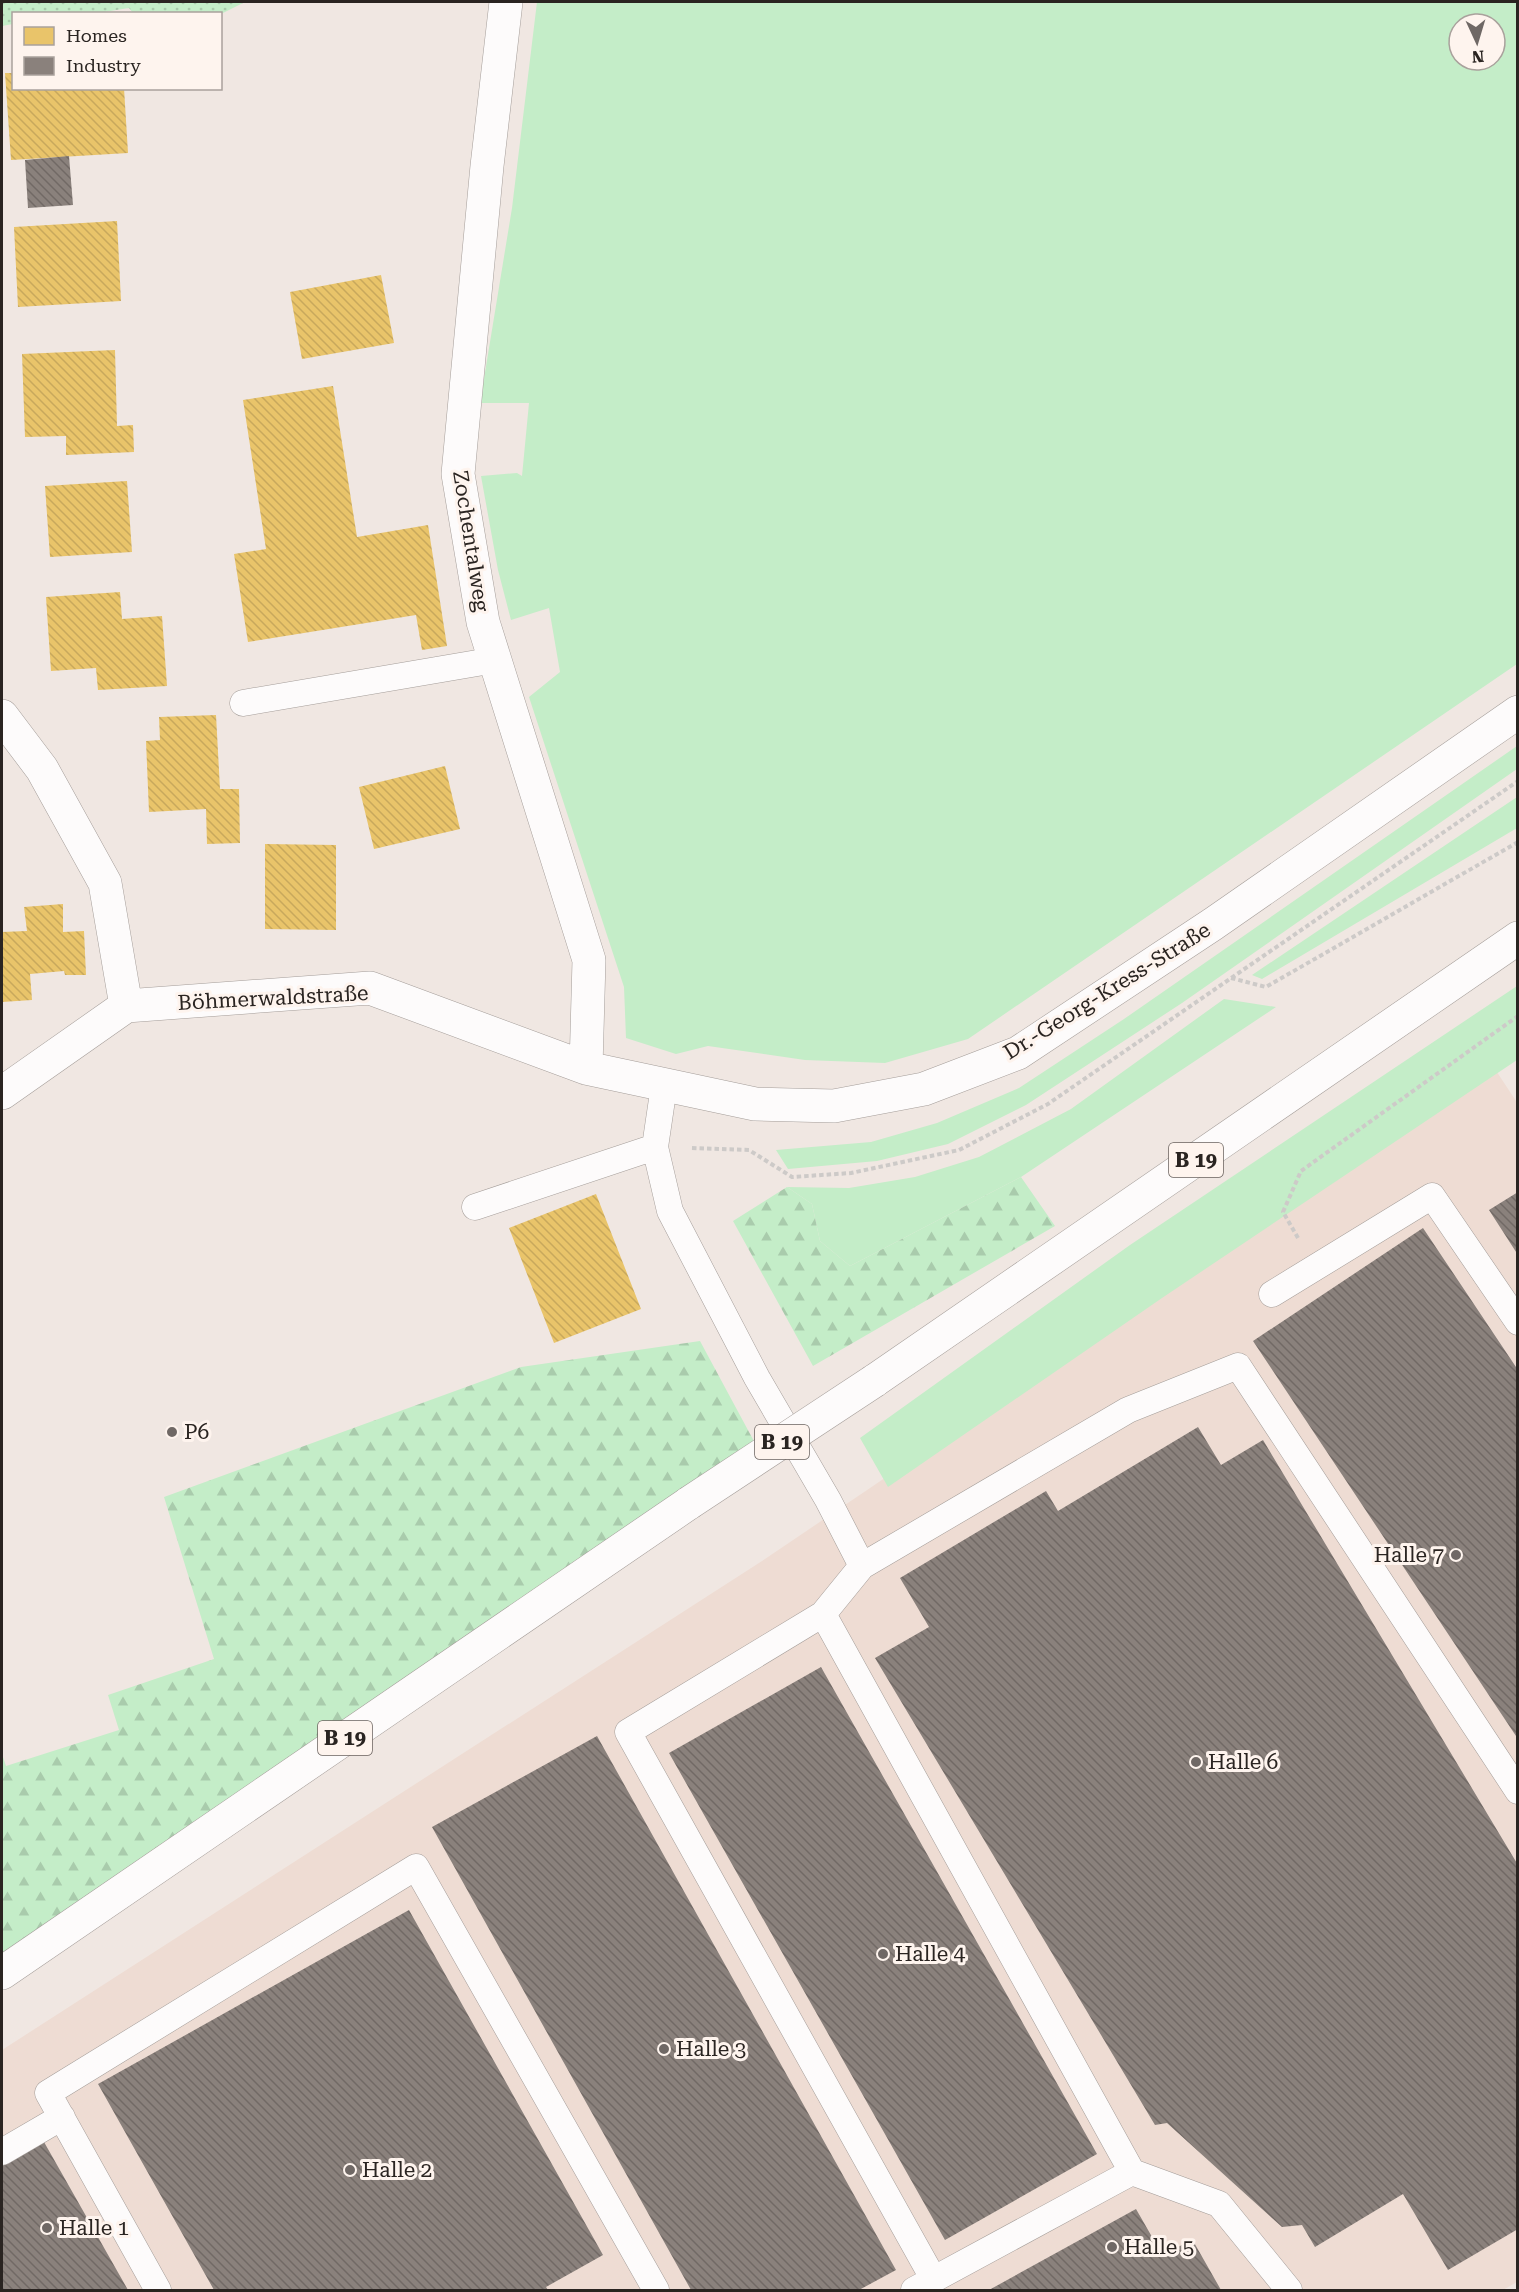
<svg xmlns="http://www.w3.org/2000/svg" width="1519" height="2292" font-family="'Roboto Serif',serif">
  <style>
    .built { fill: #eedcd3 }
    .green { fill: #c4edc8; fill-rule: evenodd }
    .forest { fill: url(#forest-firs) }
    .park { fill: url(#park-dots) }
    .homes { fill: url(#homes-back-hatch) }
    .industry { fill: url(#industry-back-hatch) }
    .lines { fill: none; stroke-linecap: round; stroke-linejoin: round }
    .service-casing { stroke: #a49d99; stroke-width: 27 }
    .minor-casing { stroke: #a49d99; stroke-width: 34 }
    .trunk-casing { stroke: #a49d99; stroke-width: 34 }
    .path { stroke: #cdcac8; stroke-width: 4; stroke-dasharray: 4.5 3; stroke-linecap: butt }
    .service { stroke: #fdfbfb; stroke-width: 26 }
    .minor { stroke: #fdfbfb; stroke-width: 33 }
    .trunk { stroke: #fdfbfb; stroke-width: 33 }
    .trunk-bridge-casing { stroke: #a49d99; stroke-width: 34; stroke-linecap: butt }
    .trunk-bridge { stroke: #fdfbfb; stroke-width: 33 }
    .poi-dot { fill: #6f6865; stroke: #fef4ee; stroke-width: 2 }
    .labels { text-anchor: middle; stroke-width: 6; stroke-linejoin: round; paint-order: stroke }
    .shield { fill: #fef4ee; stroke: #6a625e; stroke-width: 1.5 }
    .shield-label { font-size: 20px; font-weight: bold; fill: #2a2421 }
    .street-label { font-size: 21px; fill: #2a2421; stroke: #fef4ee }
    .poi-label { font-size: 21px; fill: #2a2421; stroke: #fef4ee; text-anchor: start }
  </style>
  <defs>
    <pattern id="forest-firs" width="22" height="20" patternUnits="userSpaceOnUse" patternTransform="scale(1.5)"><rect width="22" height="20" fill="#c4edc8"/><path d="M5 1l3.5 6h-7zM16 11l3.5 6h-7z" fill="#a9cbac"/></pattern>
    <pattern id="park-dots" width="8" height="8" patternUnits="userSpaceOnUse" patternTransform="scale(1.5)"><rect width="8" height="8" fill="#c4edc8"/><path d="M2 2h.1M6 6h.1" fill="none" stroke="#a9cbac" stroke-width="1.8" stroke-linecap="round"/></pattern>
    <pattern id="homes-back-hatch" width="6" height="6" patternUnits="userSpaceOnUse" patternTransform="scale(1.5)"><rect width="6" height="6" fill="#e9c46a"/><path d="M-1 5l2 2M0 0l6 6M5-1l2 2" fill="none" stroke="#c8a85c"/></pattern>
    <pattern id="industry-back-hatch" width="6" height="6" patternUnits="userSpaceOnUse" patternTransform="scale(1.5)"><rect width="6" height="6" fill="#8a817c"/><path d="M-1 5l2 2M0 0l6 6M5-1l2 2" fill="none" stroke="#716965"/></pattern>
  </defs>
  <rect width="100%" height="100%" fill="#f0e7e2"/>
  <path class="built" d="M1485,1054L1518,1104L1517,2282L1503,2290H2V2050L765,1559L910,1461Z"/>
  <path class="green" d="M537,2H1517V664L968,1039L885,1063L805,1060L708,1046L676,1054L626,1038L624,987L529,697L560,672L549,608L511,620L498,570L481,476L517,473L522,476L529,403H480L512,208ZM1459,24H1495V60H1459Z
    M1517,746V769L1182,1003L1026,1105L948,1144L877,1161L788,1169L776,1150L871,1142L937,1123L1019,1088L1124,1019Z
    M1517,797V828L1262,979L1252,975Z
    M1517,986V1060L1162,1298L888,1487L860,1438L1130,1245Z
    M1224,999L1276,1007L1021,1177L850,1266L820,1241L812,1204L787,1187L849,1188L915,1177L979,1157L1071,1109Z"/>
  <path class="forest" d="M1021,1177L1055,1226L813,1366L733,1221L787,1187L812,1204L820,1241L850,1266Z
    M700,1341L756,1445L2,1963V1754L6,1766L119,1730L108,1695L214,1659L164,1497L521,1367Z"/>
  <path class="park" d="M2,2H245L221,14L133,13L129,8L91,14H14L13,24L2,26Z"/>
  <path class="homes" d="M5,73H14V88H124L128,153L11,160Z
    M117,221L121,301L18,307L14,227Z
    M381,275L394,343L302,359L290,292Z
    M115,350L117,426L133,425L134,452L66,455V436L25,437L22,354Z
    M333,386L357,537L428,525L447,646L422,650L416,615L248,642L234,554L266,549L243,400Z
    M127,481L132,552L50,557L45,486Z
    M120,592L122,619L162,616L167,686L98,690L96,668L51,671L46,597Z
    M216,715L220,789H239L240,843L207,844L206,809L149,812L146,741L160,740L159,717Z
    M445,766L460,829L374,849L359,787Z
    M265,844L336,845V930L265,929Z
    M63,904V932L84,931L86,975H65L64,971L30,974L32,1000L2,1002V932L27,931L24,907Z
    M596,1194L641,1309L554,1343L509,1228Z"/>
  <path class="industry" d="M69,156L73,205L28,208L25,160Z
    M1518,1192V1255L1489,1210Z
    M1423,1228L1518,1370V1739L1253,1341Z
    M1198,1427L1221,1465L1263,1440L1518,1865V2229L1448,2270L1403,2194L1315,2247L1302,2225L1282,2227L1167,2123L1155,2125L875,1658L929,1627L900,1578L1046,1491L1058,1511Z
    M821,1667L1097,2154L945,2240L669,1753Z
    M597,1736L896,2270L859,2290H691L432,1827Z
    M409,1910L603,2255L546,2287L548,2290H214L98,2084Z
    M44,2142L128,2290H2V2166Z
    M1136,2209L1163,2256L1192,2239L1221,2290H989Z"/>
  <g class="lines">
    <defs>
      <path id="service" d="M243,703L495,660
        M655,1147L670,1211L757,1378L828,1500L862,1566L823,1614L1132,2172L1219,2204L1289,2290
        M475,1207L655,1147L664,1086
        M1272,1294L1432,1196L1518,1322
        M862,1566L1128,1410L1238,1366L1518,1791
        M823,1614L628,1732L934,2280
        M2,2152L62,2117
        M158,2290L48,2093L416,1867L656,2290
        M914,2290L1132,2172"/>
      <path id="minor" d="M506,2L487,166L458,474L483,622L589,960L586,1068
        M2,716L42,769L105,883L126,1006
        M2,1093L126,1006L370,988L586,1068L755,1104L834,1106L924,1089L1018,1053L1213,924L1518,712"/>
      <path id="trunk" d="M874,1381L1518,938
        M2,1973L689,1503"/>
    </defs>
    <use href="#service" class="service-casing"/>
    <use href="#minor" class="minor-casing"/>
    <use href="#trunk" class="trunk-casing"/>
    <path class="path" d="M1231,978L1266,987L1518,842
      M692,1148L749,1150L792,1177L851,1173L959,1150L1048,1104L1518,781
      M1298,1238L1283,1212L1301,1171L1518,1016"/>
    <use href="#service" class="service"/>
    <use href="#minor" class="minor"/>
    <use href="#trunk" class="trunk"/>
    <defs>
      <path id="trunk-bridge" d="M689,1503L874,1381"/>
    </defs>
    <use href="#trunk-bridge" class="trunk-bridge-casing"/>
    <use href="#trunk-bridge" class="trunk-bridge"/>
  </g>
  <g class="poi-dot">
    <circle cx="172" cy="1432" r="6"/>
    <circle cx="1456" cy="1555" r="6"/>
    <circle cx="1196" cy="1762" r="6"/>
    <circle cx="883" cy="1954" r="6"/>
    <circle cx="664" cy="2049" r="6"/>
    <circle cx="350" cy="2170" r="6"/>
    <circle cx="47" cy="2228" r="6"/>
    <circle cx="1112" cy="2247" r="6"/>
  </g>
  <g class="labels">
    <g class="shield">
      <rect x="1169" y="1143" width="54" height="34" rx="4.5"/>
      <rect x="755" y="1425" width="54" height="34" rx="4.5"/>
      <rect x="318" y="1721" width="54" height="34" rx="4.5"/>
    </g>
    <g class="shield-label">
      <text x="1196" y="1167">B 19</text>
      <text x="782" y="1449">B 19</text>
      <text x="345" y="1745">B 19</text>
    </g>
    <g class="street-label">
      <text transform="translate(471 541) rotate(81)" y="7">Zochentalweg</text>
      <text transform="translate(1107 991) rotate(-32)" y="7">Dr.-Georg-Kress-Straße</text>
      <text transform="translate(273 998) rotate(-3)" y="7">Böhmerwaldstraße</text>
    </g>
    <g class="poi-label">
      <text x="184" y="1439">P6</text>
      <text x="1444" y="1562" text-anchor="end">Halle 7</text>
      <text x="1208" y="1769">Halle 6</text>
      <text x="895" y="1961">Halle 4</text>
      <text x="676" y="2056">Halle 3</text>
      <text x="362" y="2177">Halle 2</text>
      <text x="59" y="2235">Halle 1</text>
      <text x="1124" y="2254">Halle 5</text>
    </g>
  </g>
  <rect width="1519" height="2292" fill="none" stroke="#2a2421" stroke-width="6"/>
  <rect x="12" y="12" width="210" height="78" fill="#fef4ee" stroke="#a9a19c" stroke-width="1.5"/>
  <rect x="24" y="27" width="30" height="18" fill="#e9c46a" stroke="#a9a19c" stroke-width="1.5"/>
  <text x="66" y="42" font-size="18" fill="#2a2421">Homes</text>
  <rect x="24" y="57" width="30" height="18" fill="#8a817c" stroke="#a9a19c" stroke-width="1.5"/>
  <text x="66" y="72" font-size="18" fill="#2a2421">Industry</text>
  <g transform="translate(1477 42) rotate(176)"><circle r="28" fill="#fef4ee" stroke="#a9a19c" stroke-width="1.5"/>
  <path d="M0-4.5L10 22L0 15L-10 22Z" fill="#6f6865"/>
  <text y="-9" font-size="16" font-weight="bold" text-anchor="middle" fill="#2a2421">N</text>
  </g>
</svg>
